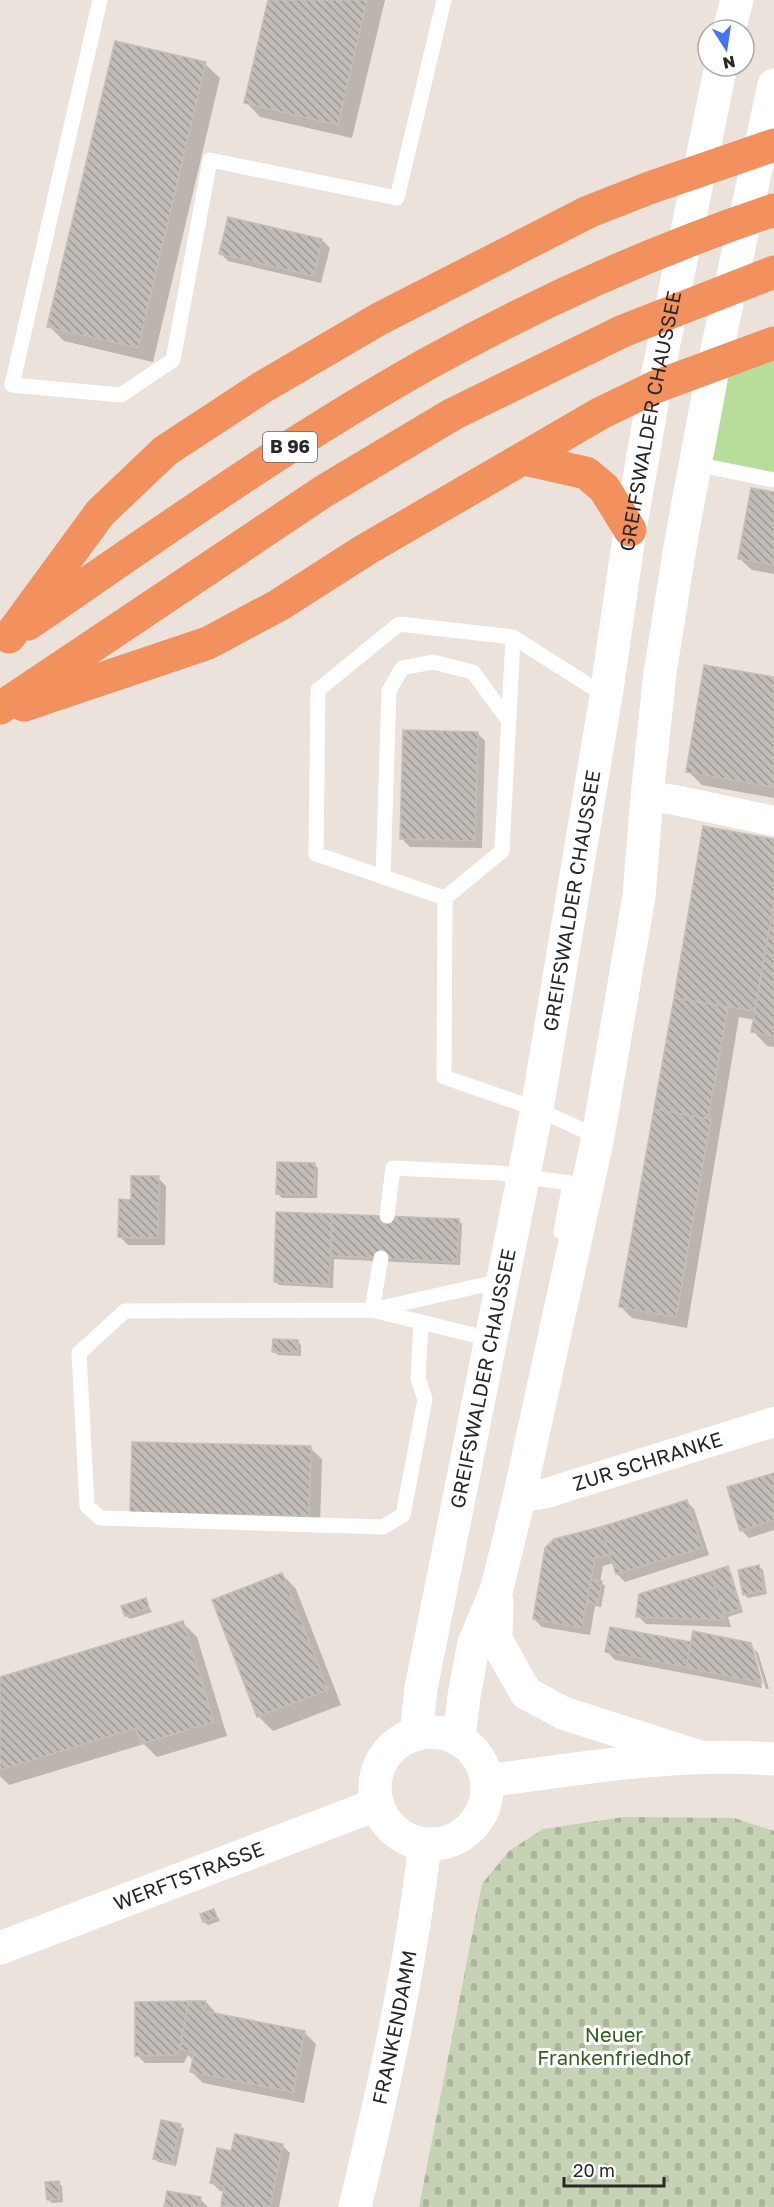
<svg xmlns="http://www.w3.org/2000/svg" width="774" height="2207" font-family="'Golos Text',sans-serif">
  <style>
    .grass { fill: #b8dd9b }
    .cemetery { fill: url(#cemetery-stones) }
    .shadow { fill: #0003 }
    .building { fill: url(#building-back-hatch); stroke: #c5beb5; stroke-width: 1.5 }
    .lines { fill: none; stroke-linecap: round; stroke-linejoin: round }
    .lane { stroke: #fff; stroke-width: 15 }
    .street { stroke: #fff; stroke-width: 30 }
    .secondary { stroke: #fff; stroke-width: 33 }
    .highway { stroke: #f2905e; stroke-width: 33 }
    .labels { text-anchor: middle; stroke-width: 6; stroke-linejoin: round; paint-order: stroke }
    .shield { fill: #fff; stroke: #686868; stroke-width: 1.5 }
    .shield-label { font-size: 18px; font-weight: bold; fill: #282828 }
    .street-label { font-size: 20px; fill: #282828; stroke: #fff }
    .park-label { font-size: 20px; fill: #325f1f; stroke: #fff }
  </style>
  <defs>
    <pattern id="cemetery-stones" width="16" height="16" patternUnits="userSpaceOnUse" patternTransform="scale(1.5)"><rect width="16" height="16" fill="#c5d2b3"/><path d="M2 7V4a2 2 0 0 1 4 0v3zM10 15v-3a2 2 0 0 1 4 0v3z" fill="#a9b49a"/></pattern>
    <pattern id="building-back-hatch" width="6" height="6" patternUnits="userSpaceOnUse" patternTransform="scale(1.5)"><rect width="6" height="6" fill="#c2bcb8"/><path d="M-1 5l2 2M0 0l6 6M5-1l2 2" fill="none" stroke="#9e9996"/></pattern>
  </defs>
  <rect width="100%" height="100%" fill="#eae2db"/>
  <path class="grass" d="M774,343V480L695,464L714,364Z"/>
  <path class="cemetery" d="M624,1817L734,1818L774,1831V2207H419L482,1884L509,1851L543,1829Z"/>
  <path class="shadow" d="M270,0H385L352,138L260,117L246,102Z
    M205,64L220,78L153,362L64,341L49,326Z
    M322,240L330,248L321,283L228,261L220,253Z
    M774,494V574L752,570L740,559Z
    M774,678V798L702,785L688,771Z
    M477,733L485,741L482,848L410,847L402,839Z
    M705,828L774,840V1047L767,1046L753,1031L755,1020L739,1017L687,1328L632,1318L621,1307Z
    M314,1164L318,1168L317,1198H282L278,1194Z
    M158,1178L166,1186L165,1245H128L120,1237L132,1201Z
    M278,1213L458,1220L462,1224L460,1265L334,1259L333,1288L279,1285L275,1282Z
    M298,1341L301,1345V1356L278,1355L274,1352Z
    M310,1448L322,1459L320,1527L143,1524Z
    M774,1474V1530L749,1538L741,1530Z
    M686,1501L694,1509L709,1555L625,1582L617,1574L614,1563L603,1566L600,1582L605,1586L601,1607L595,1606L590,1635L542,1627L534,1619L555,1540Z
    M759,1567L763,1570L767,1594L748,1598L744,1594Z
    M727,1568L731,1572L743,1612L728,1617L731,1627L646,1624L638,1616Z
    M282,1574L296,1589L341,1705L273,1731L258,1716Z
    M145,1600L152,1612L130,1619L126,1616Z
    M182,1622L197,1637L227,1736L157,1757L144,1744L9,1785L0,1776V1678Z
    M692,1643L750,1645L758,1653L769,1689H766L754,1649H751L762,1688L615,1660L607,1652Z
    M214,1910L220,1921L208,1925L204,1922Z
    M206,2002L217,2014L304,2032L316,2044L304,2103L203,2083L192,2072L193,2060L188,2055L184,2063H145L137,2055L136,2003Z
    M180,2126L184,2129L176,2166L158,2162L155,2158Z
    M282,2145L290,2153L279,2207H219L222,2206L225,2192L220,2191L212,2183Z
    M58,2183L62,2186L63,2202L52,2203L49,2200Z
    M200,2199L208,2207H166Z"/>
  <path class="building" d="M268,0H367L338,125L244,103Z
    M115,41L206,62L138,348L47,327Z
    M228,217L322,239L314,276L219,254Z
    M751,488L774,492V565L738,559Z
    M704,665L774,677V787L686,772Z
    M403,730L478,732L475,841L400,839Z
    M703,826L774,839V902L755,1011L674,998Z
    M774,902V1036L751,1032Z
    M674,998L728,1007L708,1119L654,1109Z
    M654,1109L711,1119L676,1317L619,1307Z
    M277,1162L315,1163L314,1195L276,1194Z
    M131,1176H159L158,1238L118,1237L119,1199L131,1200Z
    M276,1212L332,1214L329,1285L274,1282Z
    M332,1214L459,1219L457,1262L331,1256Z
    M273,1339L298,1340V1353L272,1352Z
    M132,1442L311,1446L309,1516L130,1513Z
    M774,1473V1520L740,1531L727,1487Z
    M687,1500L702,1548L616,1574L601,1527Z
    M601,1527L610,1555L595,1558L582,1628L533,1619L545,1548L554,1539Z
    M759,1565L765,1590L743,1595L738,1570Z
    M728,1566L741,1609L723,1614L710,1572Z
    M710,1572L725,1620L636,1617L639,1594Z
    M282,1573L328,1690L257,1717L212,1600Z
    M591,1579L602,1581L598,1604L587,1603Z
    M146,1598L149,1608L125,1616L121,1606Z
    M183,1621L214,1722L141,1744L136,1728L0,1770V1677Z
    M610,1627L691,1642L686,1667L605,1652Z
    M693,1631L751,1643L762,1683L686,1668Z
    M214,1909L217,1918L203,1922L200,1914Z
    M189,2001L179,2052L176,2055L135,2056V2002Z
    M189,2001H206L204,2011L305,2031L293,2092L190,2072L194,2053L180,2049Z
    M161,2120L181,2124L172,2163L153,2159Z
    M235,2134L283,2144L270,2207H233L221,2205L224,2186L210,2183L217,2148L231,2151Z
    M59,2181L60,2199L47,2200L45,2182Z
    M167,2191L201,2197L199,2207H164Z"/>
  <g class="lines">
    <path class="lane" d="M100,0L12,385L121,395L173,360L210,160L397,198L444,0
      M695,464L774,480
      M383,877L389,691L402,668L433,662L473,672L509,721
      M445,898L502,851L513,637
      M598,1137L537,1109L444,1077L445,898L316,854L318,690L399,624L513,637L606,696
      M387,1216L393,1168L499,1173L570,1183L561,1232
      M381,1258L372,1310L490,1339
      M421,1322L418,1379L425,1399L403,1515L383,1527L100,1518L87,1506L79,1353L125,1311L372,1310L501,1281"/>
    <g class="street">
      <path d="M647,796L675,800L774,821"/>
      <path id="s1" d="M519,1498L547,1493L774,1422"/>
    </g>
    <g class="secondary">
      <path d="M729,30L737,0"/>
      <path d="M497,1601L496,1640L526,1693L563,1713L700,1757"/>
      <circle cx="431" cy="1788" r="56"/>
      <path id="s2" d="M416,1735L421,1688L537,1109L606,696L630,530L655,387L721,66"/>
      <path d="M459,1740L464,1696L474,1643L497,1588L519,1498L598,1137L639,896L647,796L660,673L682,535L714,364L774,85"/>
      <path d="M487,1781C584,1768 676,1752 774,1759"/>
      <path id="s3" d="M0,1948L378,1804"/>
      <path id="s4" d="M355,2207C384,2087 411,1966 425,1844"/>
    </g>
    <path class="highway" d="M524,459L586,473L604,488L630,530
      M28,624C159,534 288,442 427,364C537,303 654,250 774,210
      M9,637L100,513L165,451L261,388L379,319L588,212L649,188L774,145
      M24,705L208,643L279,605L365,550L601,413L655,387L774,343
      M0,708L324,491L453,414L623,331L774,272"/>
  </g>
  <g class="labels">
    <rect class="shield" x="263" y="432" width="54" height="30" rx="4.5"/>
    <g class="shield-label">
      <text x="290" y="453">B 96</text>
    </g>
    <g class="street-label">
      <text dy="7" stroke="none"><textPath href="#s2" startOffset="1335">GREIFSWALDER CHAUSSEE</textPath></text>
      <text dy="7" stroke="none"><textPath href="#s2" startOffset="849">GREIFSWALDER CHAUSSEE</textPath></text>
      <text dy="7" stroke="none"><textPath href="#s2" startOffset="363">GREIFSWALDER CHAUSSEE</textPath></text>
      <text dy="7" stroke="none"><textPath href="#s1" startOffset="134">ZUR SCHRANKE</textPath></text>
      <text dy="7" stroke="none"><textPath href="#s3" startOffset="202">WERFTSTRASSE</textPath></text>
      <text dy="7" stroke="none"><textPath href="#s4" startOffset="184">FRANKENDAMM</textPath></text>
    </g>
    <g class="park-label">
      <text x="614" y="2042">Neuer<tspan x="614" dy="23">Frankenfriedhof</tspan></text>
    </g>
  </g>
  <g transform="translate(726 48) rotate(168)"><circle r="28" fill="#ffffff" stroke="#a9a9a9" stroke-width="1.5"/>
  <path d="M0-4.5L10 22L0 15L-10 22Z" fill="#4674ec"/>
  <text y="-9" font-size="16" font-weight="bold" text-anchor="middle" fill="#282828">N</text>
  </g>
  <path d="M564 2177v9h100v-9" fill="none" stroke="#282828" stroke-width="3"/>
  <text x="573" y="2177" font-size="18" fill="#282828" stroke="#ffffff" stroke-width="4.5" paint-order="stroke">20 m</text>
</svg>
